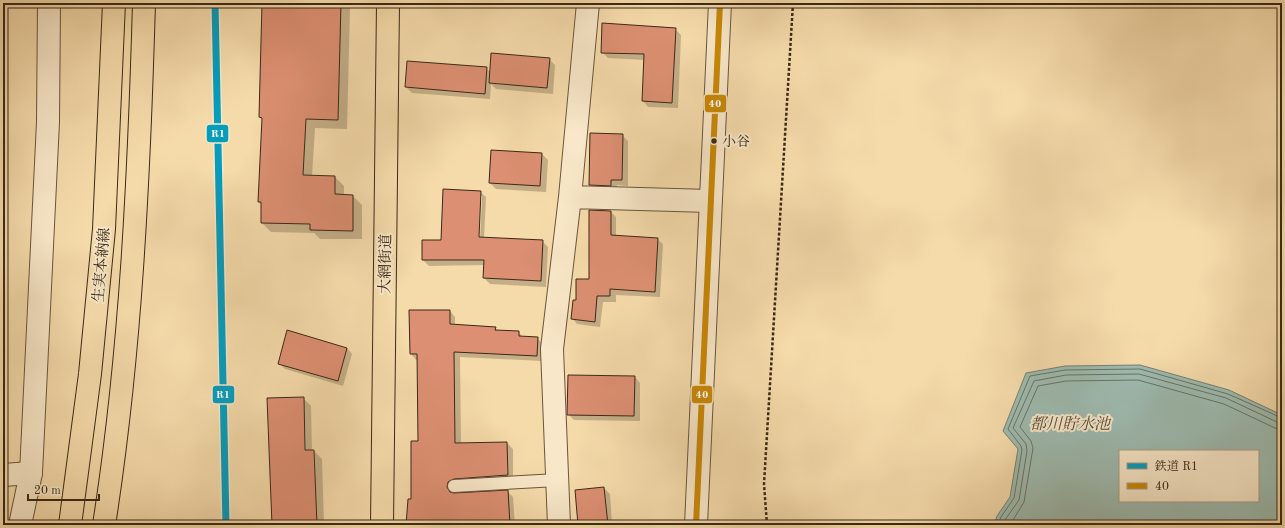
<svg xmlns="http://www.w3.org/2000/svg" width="1285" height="528" font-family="'Old Standard TT','Noto Serif JP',serif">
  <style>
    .water { fill: #9dbaaf; stroke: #758072; fill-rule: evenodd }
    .shadow { fill: #0003; fill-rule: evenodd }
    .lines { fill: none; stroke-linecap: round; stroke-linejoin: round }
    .shore { stroke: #6c7263; stroke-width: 1 }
    .building { fill: #dc8f72; stroke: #3a2917 }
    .service-casing { stroke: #69553c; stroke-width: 14 }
    .minor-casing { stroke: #69553c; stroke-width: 24 }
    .tertiary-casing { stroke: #69553c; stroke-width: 24 }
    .primary-casing { stroke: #3a2917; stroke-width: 24 }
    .path { stroke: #3a2917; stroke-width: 2.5; stroke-dasharray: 3 2; stroke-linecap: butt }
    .service { stroke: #f8e7c8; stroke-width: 12 }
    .minor { stroke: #f8e7c8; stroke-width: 22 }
    .tertiary { stroke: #f8e7c8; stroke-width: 22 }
    .primary { stroke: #f5daaa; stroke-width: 22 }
    .bus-1-casing { stroke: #f8e7c8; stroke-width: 9 }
    .bus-1 { stroke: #c88706; stroke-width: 6 }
    .rail-1-casing { stroke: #f8e7c8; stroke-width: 10 }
    .rail-1 { stroke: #069cbc; stroke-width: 7 }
    .bus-dot { fill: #3a2917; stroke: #f8e7c8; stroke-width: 1.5 }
    .labels { text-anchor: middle; stroke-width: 4; stroke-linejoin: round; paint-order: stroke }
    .bus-label { font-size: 14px; fill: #3a2917; stroke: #f8e7c8; text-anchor: start }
    .street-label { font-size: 15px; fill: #3a2917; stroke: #f8e7c8 }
    .water-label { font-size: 16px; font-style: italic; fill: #534d3d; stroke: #f8e7c8 }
    .line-badge { stroke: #f8e7c8; stroke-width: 1.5 }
    .badge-label { font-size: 11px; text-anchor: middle; font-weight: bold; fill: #fff }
  </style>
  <rect width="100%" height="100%" fill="#f5daaa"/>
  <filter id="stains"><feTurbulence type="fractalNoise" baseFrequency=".005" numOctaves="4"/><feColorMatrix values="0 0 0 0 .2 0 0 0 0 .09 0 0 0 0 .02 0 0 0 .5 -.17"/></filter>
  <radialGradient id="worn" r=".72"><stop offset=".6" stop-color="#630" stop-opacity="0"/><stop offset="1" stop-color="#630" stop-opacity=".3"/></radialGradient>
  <path class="water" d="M1140,365L1229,390L1282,415V525H994L997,516L1010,497L1018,449L1003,431L1026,373L1065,366ZM1120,451H1258V501H1120Z"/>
  <path class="shadow" d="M263,3H345L350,8L347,129L315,128L312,176L335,177L344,186V196H353L362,205V239H320L314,233L271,232L262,223V205L259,202L263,121L260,117Z
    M529,3H561V8L531,6Z
    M675,29L681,35L678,108L648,107L643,101L645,60L608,58L602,52Z
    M549,59L555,65L553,94L496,89L491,84L490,99L412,93L406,87L486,68L491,73Z
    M622,135L628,141V186L617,185V191L596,190L590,185Z
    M492,151L542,154L548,160L546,192L496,189L490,183Z
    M480,192L486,197L484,238L542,241L548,247L546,287L490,284L484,278L485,265L429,266L423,260L442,241ZM480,196H482L480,242H478Z
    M611,212L616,217V237L657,239L663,244L660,297L616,295V302H603L600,327L577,324L572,318L577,301L590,280Z
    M410,311H450L455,317V326L495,328L498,331L518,332L524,338H537L543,344L542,361L460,357L461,444L507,443L513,449V481L453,488L452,494L507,491L513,497L515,525H407L412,500L419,442L418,360H416L411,354Z
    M347,348L352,354L343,386L285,369L279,363Z
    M635,377L640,383V421L574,420L568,414Z
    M303,398L311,406L312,451H314L322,459L324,525H273Z
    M604,488L610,494L612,525H579Z"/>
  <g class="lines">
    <path class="shore" d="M998,525L1001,517L1014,498L1022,450L1021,446L1008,429L1030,376L1065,370L1140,369L1228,394L1282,418
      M1003,525L1005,520L1019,500L1027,451L1026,444L1013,428L1034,381L1066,375L1139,374L1226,398L1277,422L1282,423
      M1010,525L1024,502L1033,448L1031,441L1020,427L1038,386L1066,381L1138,380L1224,404L1275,428L1282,429"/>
  </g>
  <path class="building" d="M262,3H341L338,120L306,119L303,175L335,176V194L353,195V231L310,230V224L261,223V202H258L262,118L259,117Z
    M602,23L676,28L672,103L642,101L644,54L601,53Z
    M491,53L550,58L547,88L489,83Z
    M407,61L487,67L485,94L405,87Z
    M590,133L623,134L622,180H611V186L589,185Z
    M491,150L542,153L540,186L489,183Z
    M443,189L481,191L479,237L543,240L541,281L483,278L484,260H422V240H441Z
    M589,210L611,211V235L658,238L655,292L610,289V296H597L595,322L571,319L573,300H576V279H589Z
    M409,310H450V324L496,327L495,330L519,331V336L538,337L537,356L454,352L455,443L507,442L508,475L454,479L448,482L447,487L450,492L454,493L508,490L510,525H406L408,499H411V441H418L417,354H410Z
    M287,330L347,348L338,381L278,364Z
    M568,375L635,376L634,416L567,415Z
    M304,397L305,450H314L317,525H272L267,398Z
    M604,487L608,525H578L575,490Z"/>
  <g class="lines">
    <defs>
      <path id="service" d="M454,486L557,480"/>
      <path id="minor" d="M570,197L710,201
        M20,525L31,473L48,122L49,3
        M559,525L552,349L570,197L588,3"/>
      <path id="tertiary" d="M3,475L31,473
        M696,525L720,3"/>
      <path id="primary" d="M70,525L90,374L104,229L114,3
        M104,525C131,352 139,177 144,3
        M382,525L388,3"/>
    </defs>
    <use href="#service" class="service-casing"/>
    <use href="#minor" class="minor-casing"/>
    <use href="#tertiary" class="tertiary-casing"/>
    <use href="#primary" class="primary-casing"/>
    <path class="path" d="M767,525L764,484L793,3"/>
    <use href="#service" class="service"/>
    <use href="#minor" class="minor"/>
    <use href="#tertiary" class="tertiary"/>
    <use href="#primary" class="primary"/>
    <defs>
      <path id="bus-1" d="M696,525L720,3"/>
    </defs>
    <use href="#bus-1" class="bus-1-casing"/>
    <use href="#bus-1" class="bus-1"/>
    <defs>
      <path id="rail-1" d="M215,3L226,525"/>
    </defs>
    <use href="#rail-1" class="rail-1-casing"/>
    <use href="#rail-1" class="rail-1"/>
  </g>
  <circle class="bus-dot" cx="714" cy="141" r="3.5"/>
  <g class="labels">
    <g class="bus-label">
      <text x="722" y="146">小谷</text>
    </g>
    <g class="street-label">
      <text transform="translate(385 264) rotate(-89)" y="5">大網街道</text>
      <text transform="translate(101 265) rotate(-85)" y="5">生実本納線</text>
    </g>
    <g class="water-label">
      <text x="1070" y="429">都川貯水池</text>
    </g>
  </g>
  <g class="line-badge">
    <rect x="704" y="94" width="23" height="19" rx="4" fill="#c88706"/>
    <rect x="206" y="124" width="23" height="19" rx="4" fill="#069cbc"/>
    <rect x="212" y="385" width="23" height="19" rx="4" fill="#069cbc"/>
    <rect x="691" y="385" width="22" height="19" rx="4" fill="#c88706"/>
  </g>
  <g class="badge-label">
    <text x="715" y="107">40</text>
    <text x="218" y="137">R1</text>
    <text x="223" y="398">R1</text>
    <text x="702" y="398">40</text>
  </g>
  <rect width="1285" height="528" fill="none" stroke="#f5daaa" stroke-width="16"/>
  <rect x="4" y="4" width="1277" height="520" fill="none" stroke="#3a2917" stroke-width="2"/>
  <rect x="8" y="8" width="1269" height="512" fill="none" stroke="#3a2917"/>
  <rect x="1119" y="450" width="140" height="52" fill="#f8e7c8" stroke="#ac9b81"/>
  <rect x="1127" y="463" width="20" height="6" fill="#069cbc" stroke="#ac9b81"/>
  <text x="1155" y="470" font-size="12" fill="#3a2917">鉄道 R1</text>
  <rect x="1127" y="483" width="20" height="6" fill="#c88706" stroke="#ac9b81"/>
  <text x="1155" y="490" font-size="12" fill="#3a2917">40</text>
  <path d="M28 494v6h71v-6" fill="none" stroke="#3a2917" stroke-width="2"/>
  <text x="34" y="494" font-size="12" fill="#3a2917" stroke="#f8e7c8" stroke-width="3" paint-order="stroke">20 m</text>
  <rect width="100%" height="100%" filter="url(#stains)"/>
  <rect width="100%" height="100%" fill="url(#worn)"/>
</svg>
